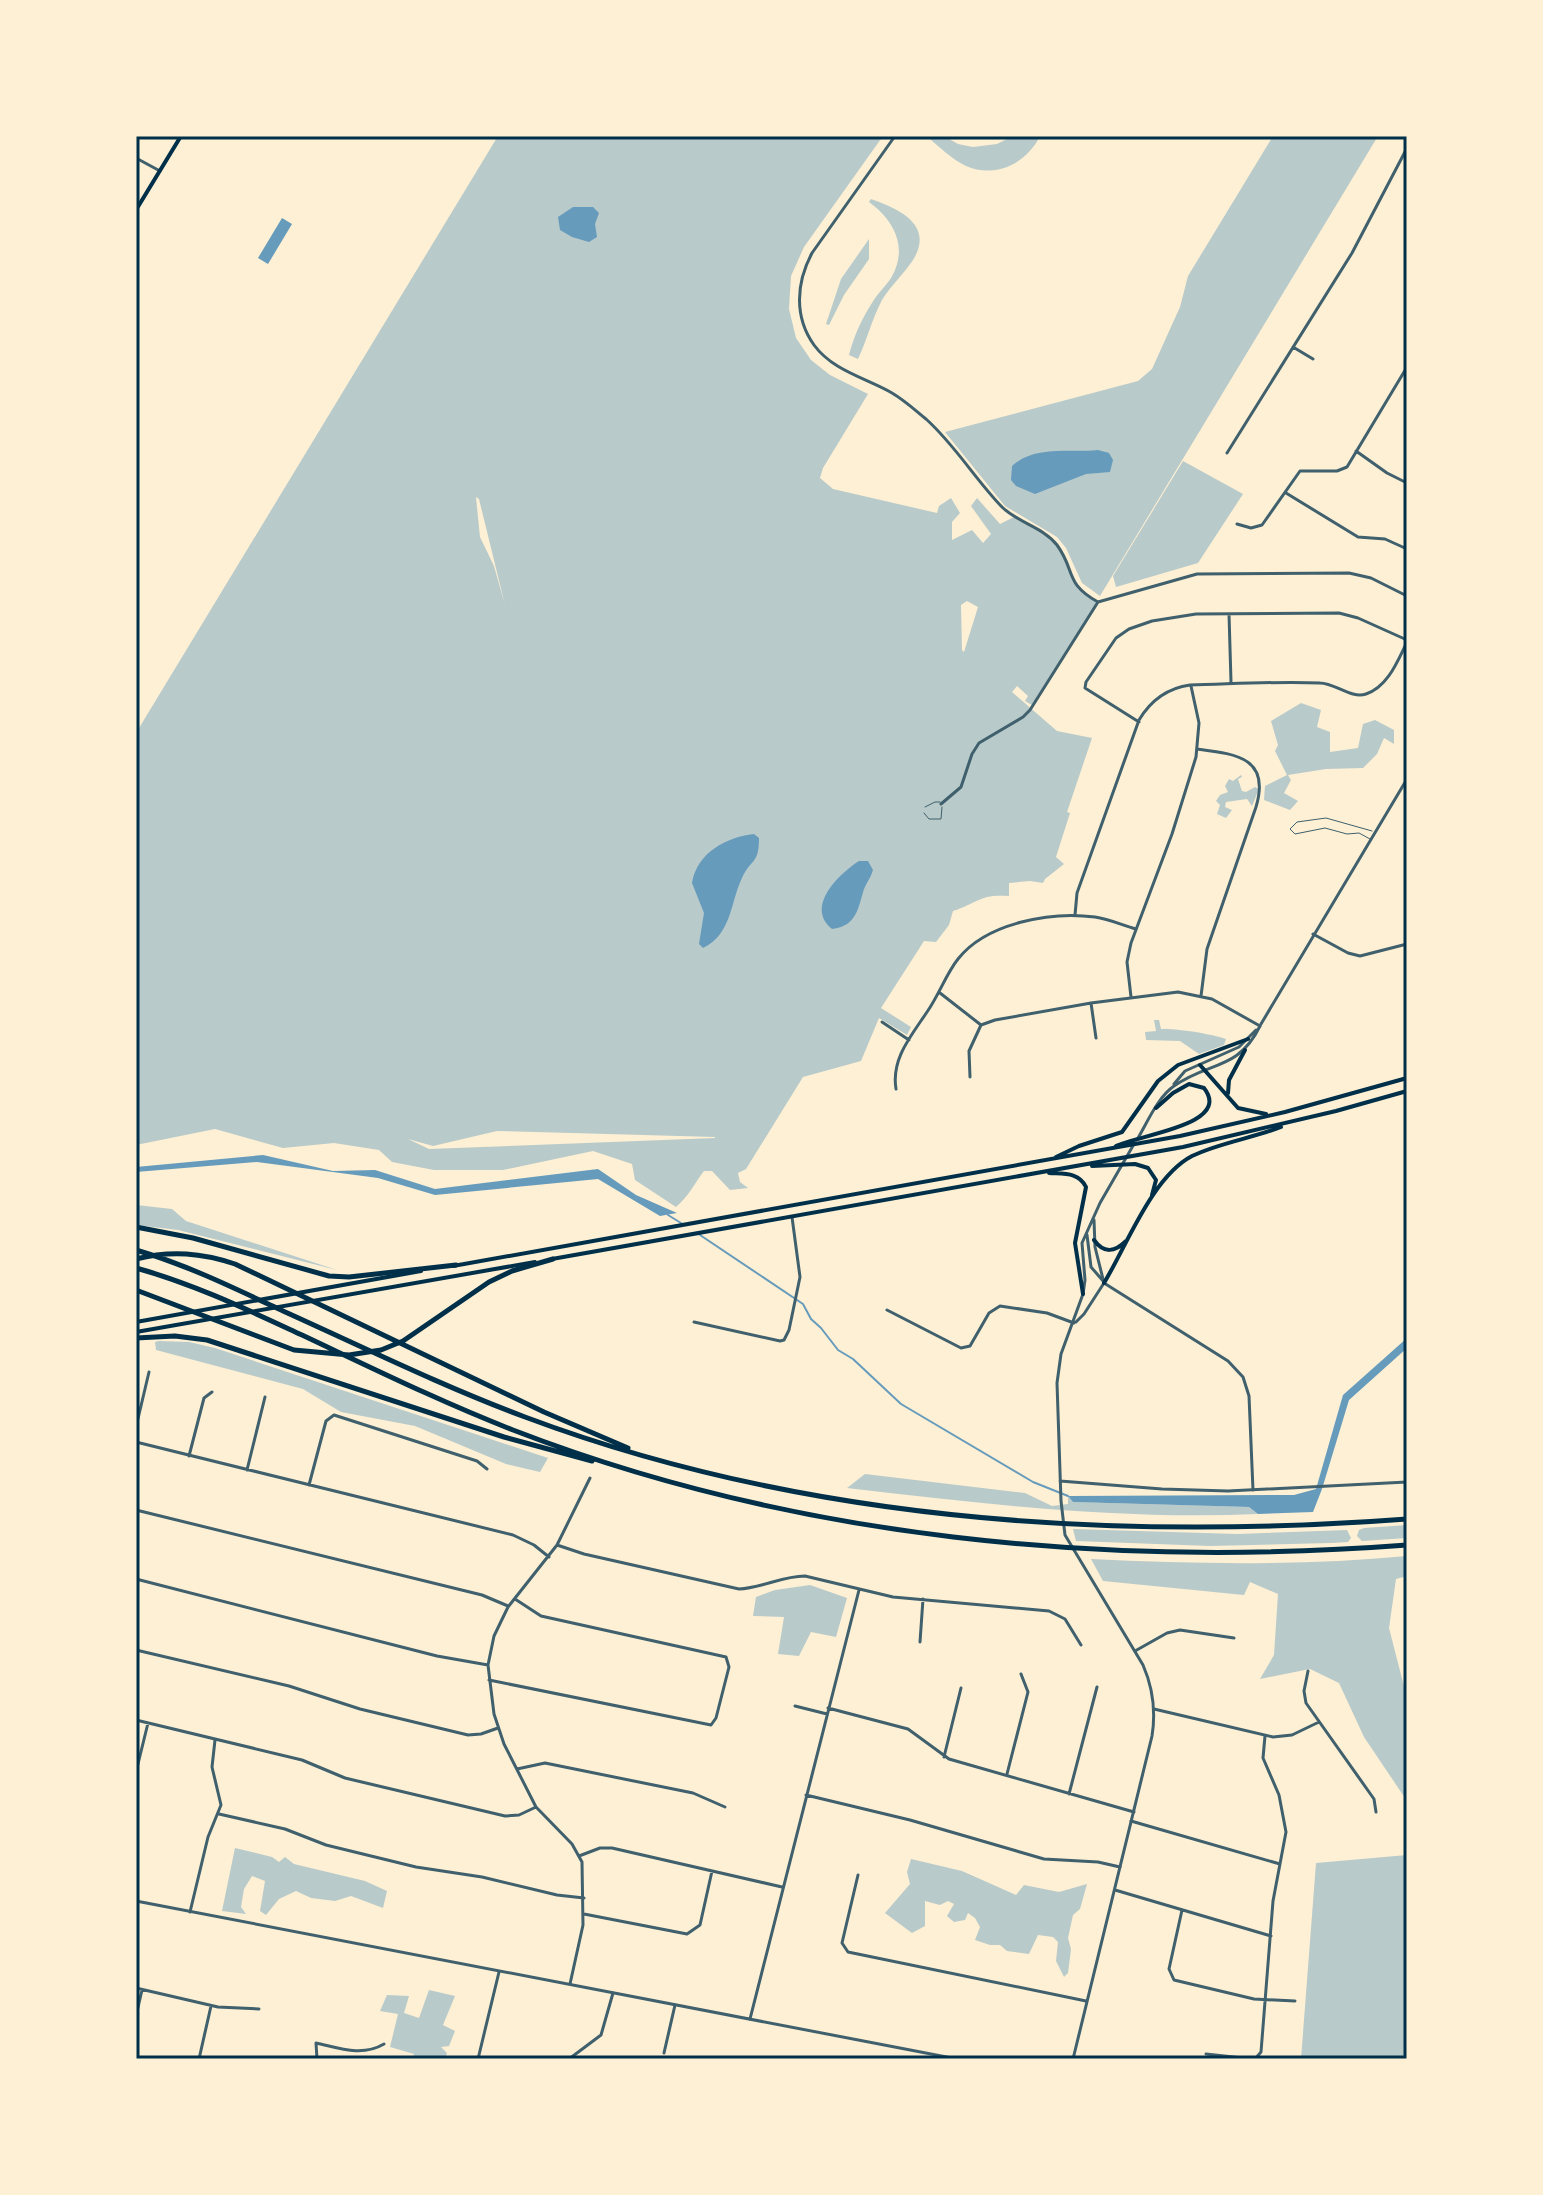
<svg xmlns="http://www.w3.org/2000/svg" width="1543" height="2195" font-family="'Noto Sans',sans-serif">
  <style>
    .green { fill: #b9caca; fill-rule: evenodd }
    .water { fill: #669bbc }
    .lines { fill: none; stroke-linecap: round; stroke-linejoin: round }
    .stream { stroke: #669bbc; stroke-width: 2 }
    .service { stroke: #3f606c; stroke-width: 1 }
    .minor { stroke: #3f606c; stroke-width: 3 }
    .tertiary { stroke: #3f606c; stroke-width: 3 }
    .secondary { stroke: #003049; stroke-width: 4 }
    .trunk { stroke: #003049; stroke-width: 4 }
    .motorway { stroke: #003049; stroke-width: 5 }
    .neatline { fill: none; stroke: #003049; stroke-width: 3 }
  </style>
  <rect width="100%" height="100%" fill="#fdf0d5"/>
  <path class="green" d="M498,136H883L804,247L791,276L789,309L796,338L811,360L830,375L868,394L823,468L820,478L833,489L937,513L939,506L951,498L960,513L952,522V540L972,530L983,543L991,534L971,506L977,498L1000,524L1014,517C1029,525 1047,532 1057,546C1076,572 1064,583 1098,602L1032,705L1025,701L1028,696L1017,686L1012,692L1057,731L1092,738L1067,812L1070,813L1056,857L1064,864L1045,879L1043,883L1030,881L1009,883V896C979,894 978,903 953,911L949,925L936,942L924,941L881,1008L911,1027L907,1035L879,1018L861,1061L803,1077L746,1169L738,1173L740,1182L748,1188L730,1190L712,1171H704C694,1184 689,1196 676,1207L635,1180L632,1164L593,1151L503,1170H434L392,1162L379,1150L334,1143L283,1148L215,1129L136,1145V733ZM476,497L479,499L505,605L494,566L480,537ZM967,601L978,607L964,652L962,650L961,605ZM497,1131L715,1137V1138L429,1149L408,1139L433,1146Z
    M926,136H944L958,144L973,147L997,144L1013,136H1040C1027,163 995,179 966,166C951,159 939,146 926,136Z
    M1273,136H1378L1100,596L1082,583L1066,548L1057,537L1005,506L945,432L1138,381L1152,369L1180,307L1188,276Z
    M871,199C898,209 935,224 913,260C904,274 891,285 882,300C872,319 867,340 858,359L849,355C854,336 861,320 872,303C877,294 885,287 891,278C909,248 894,220 869,202Z
    M869,239V259L844,295L829,325L826,324L841,279Z
    M1183,461L1243,494L1198,563L1116,587L1113,576Z
    M1301,703L1321,710L1317,727L1330,732V752L1358,748L1363,724L1375,720L1394,730V744L1384,738L1377,754L1363,768L1326,769L1288,775L1291,780L1284,793L1298,801L1290,810L1264,800L1265,786L1287,775L1275,751L1278,745L1271,721Z
    M1241,775L1242,777L1238,779L1242,791L1246,792L1255,787L1259,789L1252,806L1247,799L1226,802L1225,807L1232,810L1226,818L1217,814L1220,805L1216,801L1220,795L1228,792L1225,786L1229,779L1233,781Z
    M1154,1020H1159L1161,1029C1176,1028 1213,1034 1226,1039L1224,1045L1199,1054L1180,1041L1146,1040L1145,1032L1156,1031Z
    M136,1205L172,1209L186,1221L337,1270L178,1230L136,1225Z
    M159,1341L189,1342L215,1348L548,1458L540,1472L506,1464L415,1426L341,1412L303,1389L156,1350L155,1342Z
    M865,1474L1025,1493L1052,1506L1068,1504V1496L1073,1502L1249,1507L1258,1514C1120,1520 984,1504 847,1488Z
    M1407,1525V1538L1362,1541L1357,1536L1359,1530L1364,1528Z
    M1073,1529L1237,1534L1347,1530L1351,1538L1348,1542L1331,1543L1210,1546L1076,1541Z
    M1407,1556V1576L1396,1579L1389,1628L1407,1698V1801L1364,1737L1339,1683L1310,1669L1260,1679L1274,1655L1278,1594L1250,1582L1244,1595L1103,1581L1091,1559C1196,1564 1302,1566 1407,1556Z
    M810,1585L847,1598L836,1637L811,1632L799,1656L778,1654L784,1617L753,1616L756,1597L775,1590Z
    M235,1848L272,1857L279,1862L285,1857L294,1864L365,1881L387,1891L383,1908L351,1896L335,1901L311,1898L296,1891L279,1899L266,1915L260,1911L265,1881L252,1876L244,1889L241,1907L246,1914L222,1911Z
    M1407,1855V2058L1301,2059L1316,1863Z
    M911,1859L962,1871L1016,1895L1024,1885L1059,1892L1087,1884L1080,1909L1073,1915L1068,1938L1071,1949L1068,1973L1064,1977L1056,1961L1058,1942L1053,1937L1038,1935L1029,1954L1007,1951L1000,1945H990L975,1940L980,1927L975,1918L968,1913L965,1920L954,1922L947,1916L954,1904L948,1901L940,1905L925,1901V1926L912,1933L885,1913L910,1884L907,1872Z
    M429,1990L455,1996L443,2025L455,2031L449,2046L441,2047L447,2053L445,2059H413L414,2054L390,2047L398,2014L380,2011L387,1995L409,1996L404,2013L419,2018Z"/>
  <path class="water" d="M573,207H593L599,213L595,224L597,237L589,242L572,237L560,230L558,217Z
    M282,218L292,224L268,264L258,258Z
    M1098,450L1109,453L1113,460L1110,472L1086,474L1035,494L1016,486L1011,480L1012,466C1035,445 1069,453 1098,450Z
    M754,834L759,838C759,865 751,858 742,878C730,903 732,934 703,948L699,944L704,913L692,883C697,853 726,837 754,834Z
    M859,861H868L873,870C871,877 867,882 864,889C858,908 857,926 832,929C804,907 840,873 859,861Z
    M263,1155L333,1171L375,1170L435,1189L598,1169L636,1195L677,1213L660,1216L598,1179L435,1195L378,1178L257,1162L136,1172V1167Z
    M1407,1338V1348L1349,1400L1322,1489L1313,1512L1258,1514L1249,1507L1073,1502L1068,1496L1294,1495L1316,1489L1343,1395Z"/>
  <g class="lines">
    <path class="stream" d="M668,1215L681,1223
      M700,1235L803,1304L811,1319L821,1328L838,1350L853,1359L901,1404L1033,1482L1068,1496"/>
    <path class="service" d="M925,807L935,802H940
      M924,813L929,819H941L942,807
      M1370,839L1359,833L1347,834L1325,828L1295,834L1290,829L1297,822L1326,818L1372,831"/>
    <path class="minor" d="M895,136L812,253C796,283 794,317 814,345C833,371 866,378 892,393C904,400 915,410 926,419C955,445 975,479 1002,507C1018,523 1043,527 1057,545C1076,571 1064,583 1098,602
      M136,158L160,171
      M1293,347L1313,359
      M1356,451L1387,473L1407,483
      M1227,453L1352,253L1407,148
      M1286,493L1358,537L1385,539L1407,549
      M1237,524L1251,528L1262,525L1300,471H1337L1347,467L1407,367
      M1229,614L1231,682
      M1139,722L1085,688L1086,682L1116,638L1129,629L1152,621L1196,614L1339,613L1358,618L1407,640
      M1197,749C1235,754 1271,757 1256,807L1207,949L1201,996
      M941,804L961,787L972,754L979,743L1023,717L1030,710L1098,602L1197,574L1349,573L1371,578L1407,596
      M1075,915L1077,893L1139,720C1151,700 1168,688 1190,685C1233,684 1277,681 1320,683C1335,683 1351,699 1366,694C1388,687 1398,660 1407,642
      M1313,934L1348,953L1360,956L1407,944
      M940,993L981,1025
      M1131,997L1127,962L1131,943L1172,834L1196,757L1199,723L1191,686
      M1091,1003L1096,1038
      M882,1022L909,1040
      M981,1025L995,1020L1091,1003L1178,992L1212,999L1260,1026
      M970,1077L969,1051L981,1025
      M896,1089C891,1059 911,1036 927,1012C939,995 946,974 958,959C986,923 1051,911 1095,917C1109,919 1122,925 1136,929
      M1104,1283L1228,1361L1243,1377L1249,1396L1253,1490
      M887,1310L961,1348L970,1346L989,1313L1000,1306L1047,1313L1074,1323
      M694,1322L780,1341L784,1340L789,1330L800,1277L792,1217
      M136,1427L149,1372
      M136,1442L513,1535L534,1545L549,1557
      M189,1456L204,1398L212,1392
      M247,1470L265,1397
      M309,1485L326,1421L334,1415L477,1461L487,1469
      M136,1510L482,1595L508,1606
      M557,1545L584,1554L739,1589C762,1588 782,1576 805,1576L893,1597L1049,1611L1065,1619L1081,1645
      M136,1579L437,1656L488,1665
      M920,1642L923,1599
      M136,1650L289,1686L360,1709L468,1735L481,1734L498,1728
      M1135,1651L1167,1633L1180,1630L1234,1638
      M1308,1671L1304,1691L1306,1703L1374,1799L1376,1812
      M489,1680L711,1725L716,1718L729,1667L726,1657L541,1616L515,1599
      M795,1706L827,1714
      M828,1708L908,1729L949,1759L1134,1812
      M1154,1709L1273,1737L1292,1735L1319,1722
      M136,1720L302,1760L345,1778L505,1816L519,1815L536,1807
      M944,1757L961,1688
      M517,1769L545,1763L693,1793L725,1807
      M136,1772L148,1723
      M1007,1774L1028,1692L1021,1674
      M1069,1794L1097,1687
      M806,1795L910,1820L1044,1859L1098,1862L1120,1867
      M219,1814L285,1829L326,1845L416,1867L482,1877L557,1895L584,1898
      M1131,1821L1280,1864
      M579,1856L600,1848H612L782,1887
      M858,1875L842,1943L848,1952L1086,2001
      M1115,1890L1271,1936
      M1182,1910L1169,1969L1174,1980L1254,1999L1295,2001
      M190,1912L208,1837L221,1805L212,1767L215,1740
      M584,1914L687,1934L700,1925L712,1871
      M570,1984L583,1925L582,1862L572,1844L536,1807L504,1744L494,1714L488,1665L494,1636L508,1607L557,1545L590,1478
      M136,1988L218,2007L259,2009
      M136,2016L142,1990
      M750,2019L859,1590
      M664,2053L675,2005
      M1206,2054L1252,2059
      M199,2059L211,2006
      M317,2059L316,2043C339,2048 362,2057 384,2044
      M478,2059L499,1972
      M569,2059L601,2035L613,1993
      M1255,2059L1261,2052L1273,1901L1286,1832L1279,1795L1263,1758L1265,1736"/>
    <path class="tertiary" d="M1261,1024L1407,779
      M1174,1084L1185,1071L1239,1047L1256,1030
      M1138,1138C1148,1121 1158,1097 1174,1086C1209,1061 1238,1071 1260,1026
      M1087,1235L1091,1267L1104,1282
      M1076,1322L1084,1314L1104,1283L1095,1247L1094,1220
      M1060,1481L1162,1489L1228,1491L1407,1482
      M136,1901L957,2059
      M1073,2059L1152,1736C1156,1711 1153,1688 1143,1665L1065,1535L1061,1501L1057,1383L1061,1354L1083,1294L1085,1280L1082,1243L1100,1203L1134,1144"/>
    <path class="secondary" d="M136,210L181,136"/>
    <path class="trunk" d="M1200,1065L1238,1108L1266,1114
      M1228,1093L1229,1080L1245,1050
      M1116,1146C1138,1135 1233,1125 1204,1088L1189,1084L1173,1093L1156,1108
      M1056,1157L1079,1146L1122,1132L1158,1081L1178,1065L1248,1039
      M1092,1166L1135,1164L1148,1168L1156,1180L1152,1195
      M1049,1173C1064,1174 1079,1172 1086,1187L1075,1243L1083,1294
      M1094,1240C1104,1254 1115,1252 1126,1241
      M552,1259L1183,1147L1336,1111L1407,1091
      M453,1266L1180,1136L1285,1112L1407,1078
      M1104,1283C1127,1245 1152,1177 1192,1156C1219,1143 1253,1138 1281,1127
      M136,1322L421,1271
      M136,1332L535,1262"/>
    <path class="motorway" d="M136,1227L193,1238L329,1276L349,1277L456,1265
      M136,1250C187,1265 234,1288 283,1311C363,1347 442,1386 525,1417C805,1522 1112,1541 1407,1519
      M136,1259C171,1250 202,1253 235,1264L544,1412L628,1448
      M136,1268C194,1284 248,1310 302,1335C372,1368 441,1402 513,1430C795,1539 1107,1568 1407,1545
      M136,1290L294,1350L349,1355L381,1350L403,1341L489,1282L512,1271L553,1259
      M136,1338L175,1336L207,1340L504,1437L592,1461"/>
  </g>
  <rect width="1543" height="2195" fill="none" stroke="#fdf0d5" stroke-width="276"/>
  <rect x="138" y="138" width="1267" height="1919" class="neatline"/>
</svg>
